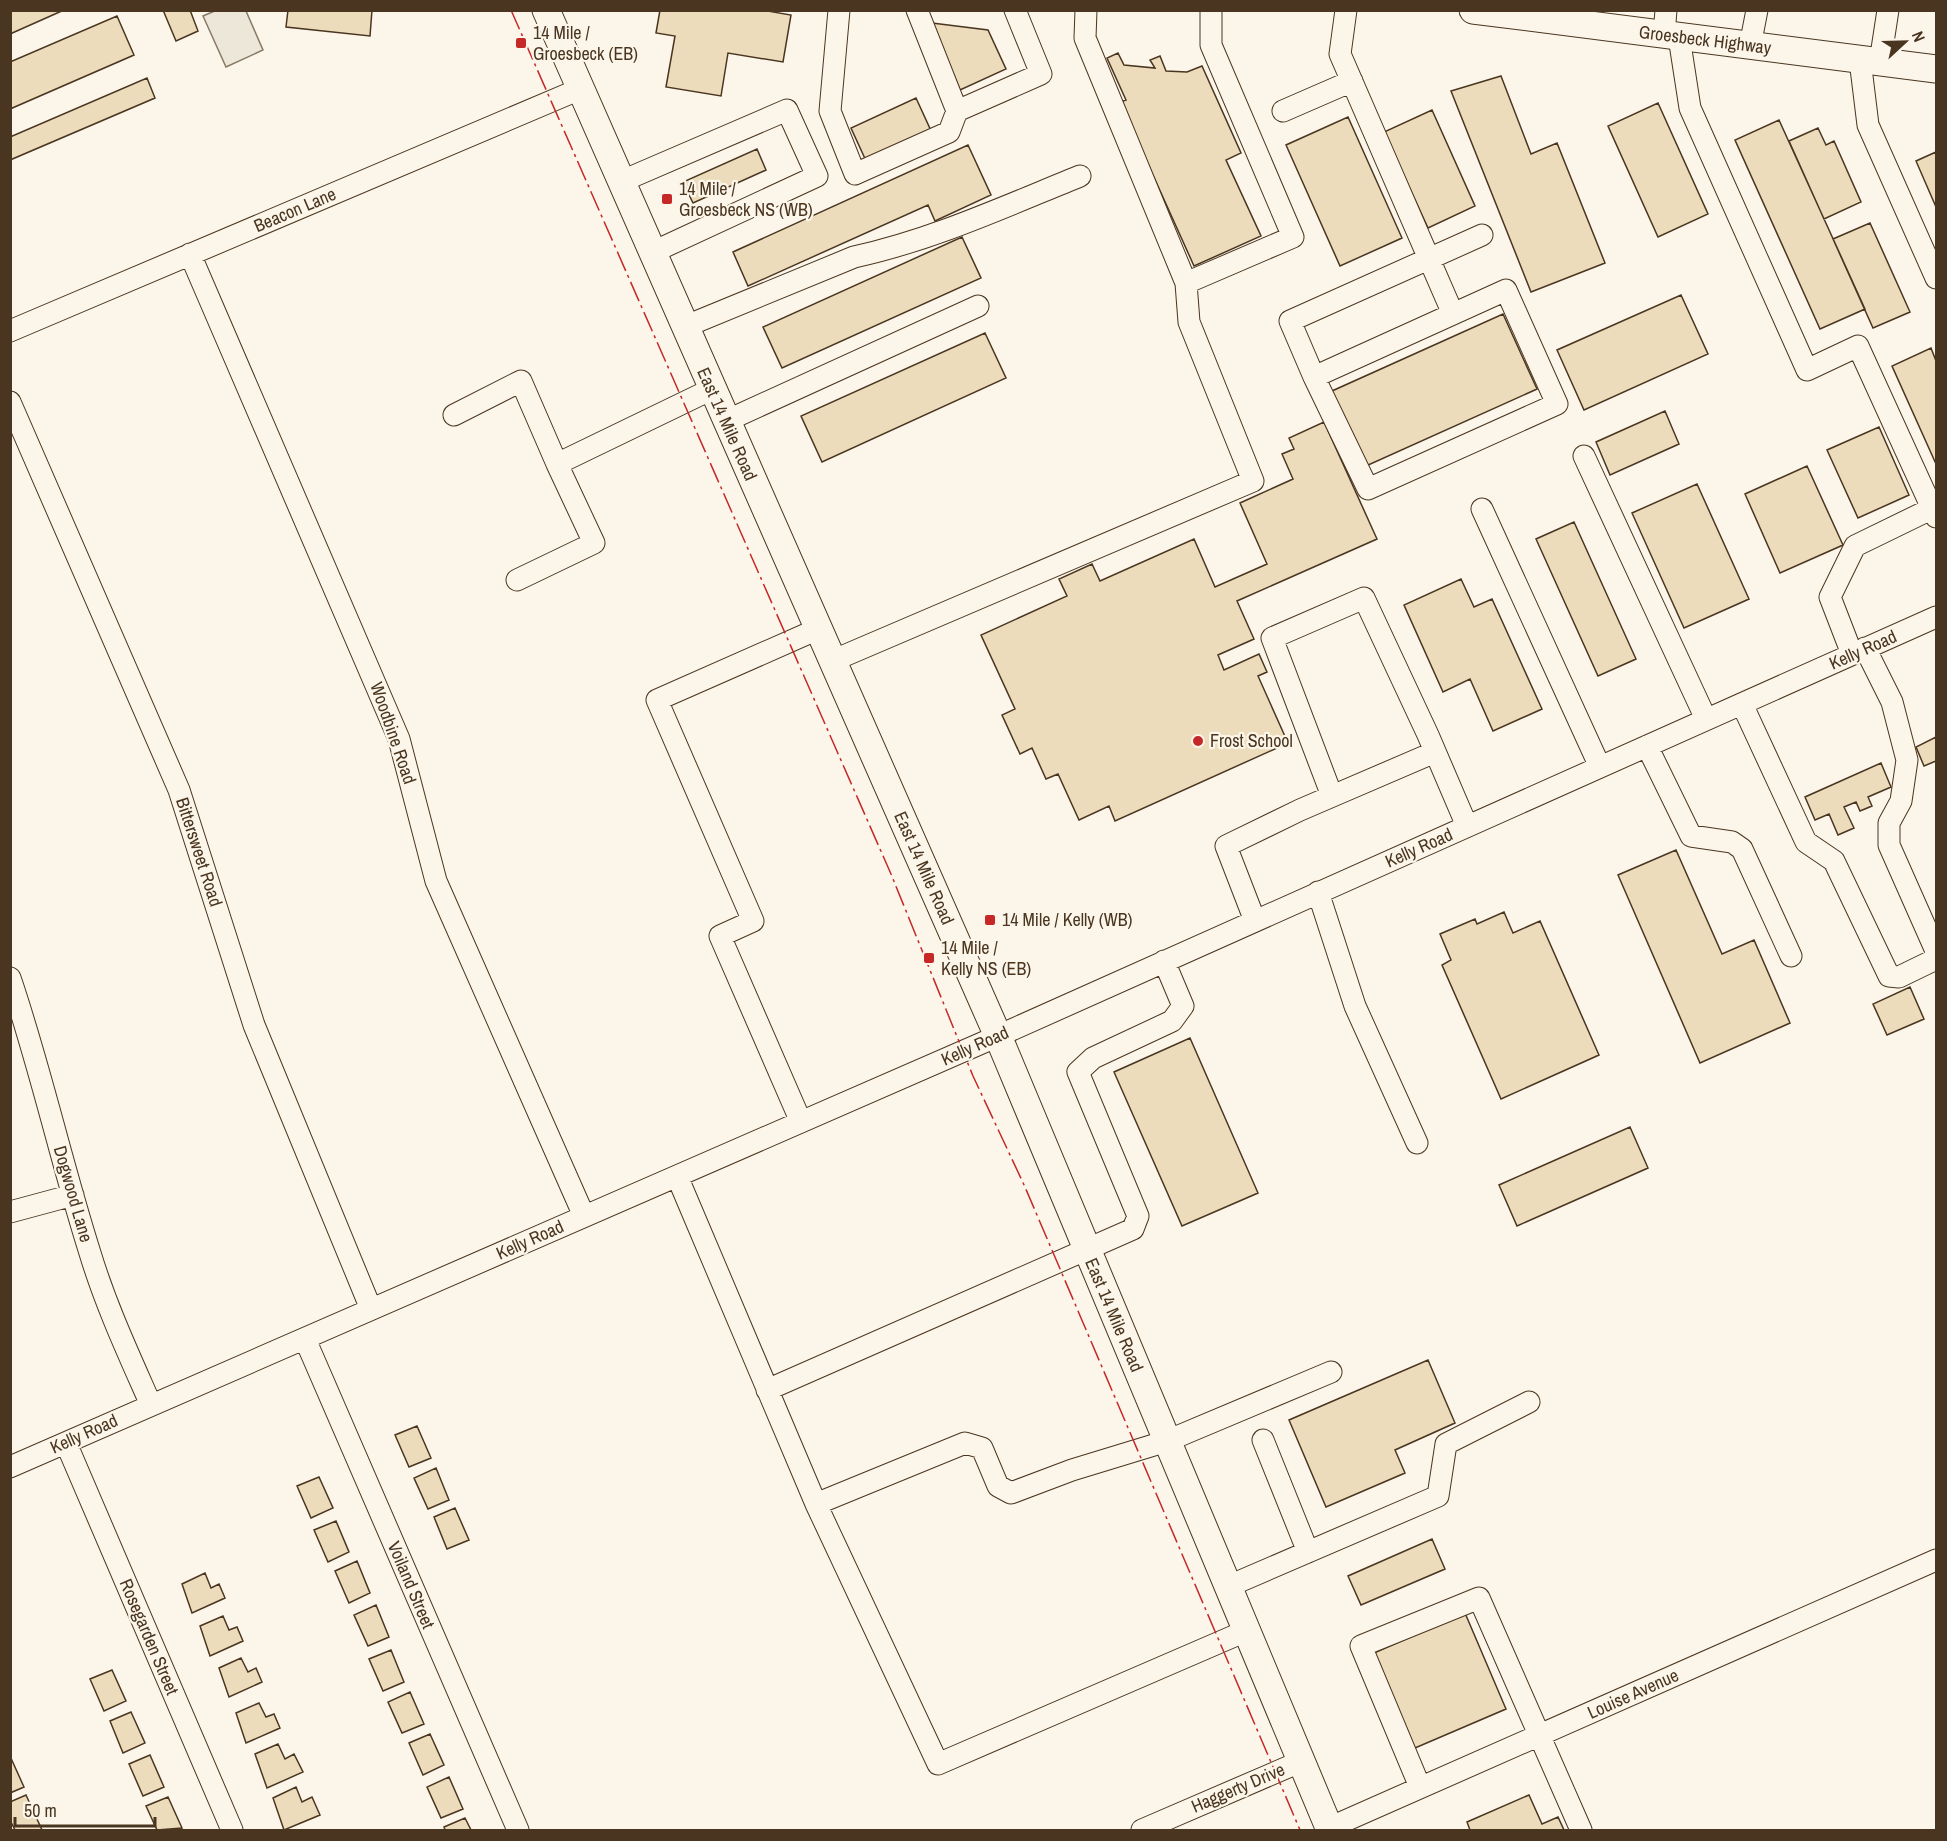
<svg xmlns="http://www.w3.org/2000/svg" width="1947" height="1841" font-family="'Archivo Narrow',sans-serif">
  <style>
    .parking { fill: #ede7d9; stroke: #887966; stroke-width: 1.5 }
    .building { fill: #ecdcbc; stroke: #4a3520; stroke-width: 1.5 }
    .lines { fill: none; stroke-linecap: round; stroke-linejoin: round }
    .minor-casing { stroke: #4a3520; stroke-width: 23 }
    .major-casing { stroke: #4a3520; stroke-width: 29 }
    .minor { stroke: #fbf6e9; stroke-width: 21 }
    .major { stroke: #fbf6e9; stroke-width: 27 }
    .power { stroke: #c62828; stroke-width: 1.5; stroke-dasharray: 21 4.5 3 4.5; stroke-linecap: butt }
    .poi-dot { fill: #c62828; stroke: #fbf6e9; stroke-width: 2 }
    .labels { text-anchor: middle; stroke-width: 4.5; stroke-linejoin: round; paint-order: stroke }
    .poi-label { font-size: 18px; fill: #4a3520; stroke: #fbf6e9; text-anchor: start }
    .street-label { font-size: 18px; fill: #4a3520; stroke: #fbf6e9 }
  </style>
  <rect width="100%" height="100%" fill="#fbf6e9"/>
  <path class="parking" d="M217,10L246,11L263,50L226,67L203,16Z"/>
  <path class="building" d="M11,10H64L10,34Z
    M163,10H190L198,31L176,41Z
    M288,10H372L370,36L286,27Z
    M660,10H762L791,15L783,62L728,53L721,96L666,87L675,36L656,33Z
    M117,16L134,55L10,109V62Z
    M932,23L988,30L1006,69L960,90Z
    M1118,53L1124,65L1155,68L1150,60L1160,56L1166,71L1187,72L1202,66L1241,153L1226,160L1261,236L1194,266L1120,102L1126,100L1107,58Z
    M1501,76L1531,154L1557,143L1605,263L1531,292L1451,91Z
    M147,78L155,98L10,160V137Z
    M916,98L932,133L867,163L851,128Z
    M1658,103L1708,214L1658,237L1608,126Z
    M1432,110L1475,206L1428,228L1384,132Z
    M1348,117L1402,238L1340,266L1286,145Z
    M1779,120L1865,309L1820,329L1735,140Z
    M1818,128L1826,145L1834,141L1861,202L1824,219L1789,141Z
    M968,145L991,195L935,221L928,205L748,286L733,252Z
    M757,149L766,170L693,203L683,182Z
    M1936,152V207L1916,161Z
    M1870,223L1910,312L1873,328L1833,239Z
    M962,237L981,278L782,368L763,327Z
    M1681,295L1708,354L1584,410L1557,350Z
    M1503,314L1537,389L1366,466L1332,391Z
    M985,333L1006,378L822,462L801,416Z
    M1931,348L1936,361V464L1892,366Z
    M1665,411L1679,444L1610,475L1596,442Z
    M1324,422L1377,539L1237,601L1254,639L1218,655L1224,670L1259,654L1267,672L1258,676L1288,743L1115,821L1109,806L1079,820L1058,774L1046,779L1032,748L1020,754L1002,715L1015,709L981,635L1067,596L1059,579L1092,564L1100,581L1194,539L1215,587L1267,564L1240,503L1293,479L1282,454L1294,449L1289,438Z
    M1879,427L1909,495L1858,518L1827,450Z
    M1807,466L1843,545L1780,573L1745,494Z
    M1697,484L1749,599L1684,628L1632,513Z
    M1574,522L1636,659L1598,676L1536,539Z
    M1461,579L1474,607L1492,599L1542,709L1493,731L1470,679L1443,692L1404,605Z
    M1936,737V761L1924,766L1916,747Z
    M1881,763L1891,787L1868,797L1872,806L1860,811L1856,802L1844,807L1854,828L1838,835L1829,814L1815,820L1805,797Z
    M1676,850L1722,954L1754,940L1790,1023L1700,1063L1618,875Z
    M1504,912L1513,933L1540,921L1599,1055L1501,1099L1442,965L1451,960L1440,934L1475,919L1477,924Z
    M1910,987L1924,1019L1887,1035L1873,1004Z
    M1190,1038L1258,1193L1182,1226L1114,1072Z
    M1630,1127L1648,1168L1517,1226L1499,1185Z
    M1428,1360L1455,1423L1395,1450L1405,1473L1326,1507L1289,1420Z
    M417,1426L431,1458L409,1467L395,1435Z
    M436,1468L449,1500L428,1509L414,1478Z
    M319,1477L333,1508L311,1518L297,1486Z
    M455,1508L469,1540L447,1549L434,1517Z
    M336,1521L349,1552L328,1562L314,1530Z
    M1432,1539L1445,1569L1361,1605L1348,1576Z
    M357,1561L370,1593L349,1603L335,1571Z
    M205,1573L211,1588L219,1584L225,1598L192,1613L182,1584Z
    M376,1605L389,1637L368,1646L354,1615Z
    M1465,1613L1506,1709L1415,1748L1374,1653Z
    M223,1616L229,1630L237,1627L243,1641L210,1656L200,1626Z
    M391,1650L404,1682L383,1691L369,1659Z
    M241,1658L248,1672L256,1668L262,1682L229,1697L219,1668Z
    M112,1670L126,1701L104,1711L90,1679Z
    M410,1692L424,1724L402,1733L388,1702Z
    M259,1703L266,1717L274,1714L280,1728L246,1743L236,1713Z
    M131,1712L145,1743L123,1753L110,1721Z
    M430,1734L444,1765L423,1775L409,1743Z
    M278,1744L285,1759L294,1754L303,1772L267,1788L255,1754Z
    M150,1755L164,1787L143,1796L129,1764Z
    M10,1756L24,1787L10,1793Z
    M449,1777L463,1809L441,1818L427,1787Z
    M296,1787L302,1802L312,1797L320,1815L284,1830L273,1798Z
    M26,1795L42,1830H15L10,1820V1802Z
    M1529,1795L1542,1824L1558,1817L1564,1830H1470L1467,1822Z
    M168,1797L182,1828L157,1830L146,1806Z
    M465,1818L471,1830H445L444,1827Z"/>
  <g class="lines">
    <defs>
      <path id="minor" d="M839,10L830,111L855,174L949,132L957,111
        M917,10L957,111L1041,74L1015,10
        M1086,10L1085,38L1186,283L1293,237L1211,45V10
        M1346,10L1340,54L1453,314
        M1664,35L1666,10
        M1679,37L1690,108L1807,370L1858,346L1936,517
        M1750,46L1757,10
        M1860,60L1868,125L1936,278
        M1880,62L1888,10
        M1283,111L1352,81
        M620,182L787,110L817,176L651,253
        M190,254L399,739L436,881L584,1216
        M1506,290L1557,404L1368,489L1314,377Z
        M684,327L854,257C932,240 1006,206 1080,176
        M10,331L580,89
        M1314,377L1290,321L1482,235
        M10,402L179,790L254,1025L371,1309
        M454,415L521,381L557,464L712,389
        M726,421L978,306
        M1584,456L1706,719
        M1482,509L1600,767
        M517,580L594,543L557,464
        M1852,654L1830,597L1855,546L1933,508
        M832,661L1253,481L1189,322L1186,283
        M1742,704L1806,842L1834,861L1889,976L1899,977L1934,960L1936,951L1889,845V823L1901,801L1907,760L1892,702L1865,648
        M1647,746L1691,836L1732,842L1742,849L1791,956
        M1332,796L1272,638L1364,598L1428,735L1467,826
        M1318,892L1355,1006L1417,1143
        M1255,921L1226,846L1300,810L1435,752
        M10,978C41,1069 61,1162 90,1253C106,1306 129,1355 151,1405
        M801,1122L720,936L753,921L657,700L818,629
        M677,1176L816,1504L938,1764L1248,1630
        M10,1212L73,1195
        M305,1339L518,1830
        M767,1390L1133,1229L1138,1216L1078,1072L1093,1058L1172,1021L1183,1006L1164,961
        M1263,1440L1308,1552
        M66,1443L232,1830
        M10,1467L998,1036L1936,617
        M816,1504L965,1443L982,1448L998,1486L1011,1493L1072,1470L1167,1441L1331,1372
        M1229,1586L1438,1496L1446,1444L1529,1402
        M1420,1787L1361,1646L1479,1598L1581,1830
        M1329,1828L1936,1560
        M1142,1830L1302,1761"/>
      <path id="major" d="M546,10L998,1036L1330,1830
        M1473,10L1936,69"/>
    </defs>
    <use href="#minor" class="minor-casing"/>
    <use href="#major" class="major-casing"/>
    <use href="#minor" class="minor"/>
    <use href="#major" class="major"/>
    <path class="power" d="M511,10L891,874L973,1076L1025,1187L1300,1830"/>
  </g>
  <g class="poi-dot">
    <rect x="515" y="37" width="12" height="12" rx="3"/>
    <rect x="661" y="193" width="12" height="12" rx="3"/>
    <circle cx="1198" cy="741" r="6"/>
    <rect x="984" y="914" width="12" height="12" rx="3"/>
    <rect x="923" y="952" width="12" height="12" rx="3"/>
  </g>
  <g class="labels">
    <g class="poi-label">
      <text x="533" y="39">14 Mile /<tspan x="533" dy="21">Groesbeck (EB)</tspan></text>
      <text x="679" y="195">14 Mile /<tspan x="679" dy="21">Groesbeck NS (WB)</tspan></text>
      <text x="1210" y="747">Frost School</text>
      <text x="1002" y="926">14 Mile / Kelly (WB)</text>
      <text x="941" y="954">14 Mile /<tspan x="941" dy="21">Kelly NS (EB)</tspan></text>
    </g>
    <g class="street-label">
      <text transform="translate(1705 40) rotate(7)" y="6">Groesbeck Highway</text>
      <text transform="translate(295 210) rotate(-23)" y="6">Beacon Lane</text>
      <text transform="translate(727 424) rotate(66)" y="6">East 14 Mile Road</text>
      <text transform="translate(1863 650) rotate(-24)" y="6">Kelly Road</text>
      <text transform="translate(393 733) rotate(71)" y="6">Woodbine Road</text>
      <text transform="translate(1419 848) rotate(-24)" y="6">Kelly Road</text>
      <text transform="translate(199 852) rotate(72)" y="6">Bittersweet Road</text>
      <text transform="translate(924 868) rotate(66)" y="6">East 14 Mile Road</text>
      <text transform="translate(975 1046) rotate(-24)" y="6">Kelly Road</text>
      <text transform="translate(73 1194) rotate(74)" y="6">Dogwood Lane</text>
      <text transform="translate(530 1240) rotate(-24)" y="6">Kelly Road</text>
      <text transform="translate(1114 1315) rotate(67)" y="6">East 14 Mile Road</text>
      <text transform="translate(84 1434) rotate(-24)" y="6">Kelly Road</text>
      <text transform="translate(411 1585) rotate(67)" y="6">Voiland Street</text>
      <text transform="translate(149 1637) rotate(67)" y="6">Rosegarden Street</text>
      <text transform="translate(1633 1694) rotate(-24)" y="6">Louise Avenue</text>
      <text transform="translate(1238 1788) rotate(-23)" y="6">Haggerty Drive</text>
    </g>
  </g>
  <rect width="1947" height="1841" fill="none" stroke="#4a3520" stroke-width="24"/>
  <g transform="translate(1905 42) rotate(68)" stroke="#fbf6e9" stroke-width="4.5" paint-order="stroke">
  <path d="M0-4.5L10 22L0 15L-10 22Z" fill="#4a3520"/>
  <text y="-9" font-size="16" font-weight="bold" text-anchor="middle" fill="#4a3520">N</text>
  </g>
  <path d="M15 1817v9h140v-9" fill="none" stroke="#4a3520" stroke-width="3"/>
  <text x="24" y="1817" font-size="18" fill="#4a3520" stroke="#fbf6e9" stroke-width="4.5" paint-order="stroke">50 m</text>
</svg>
